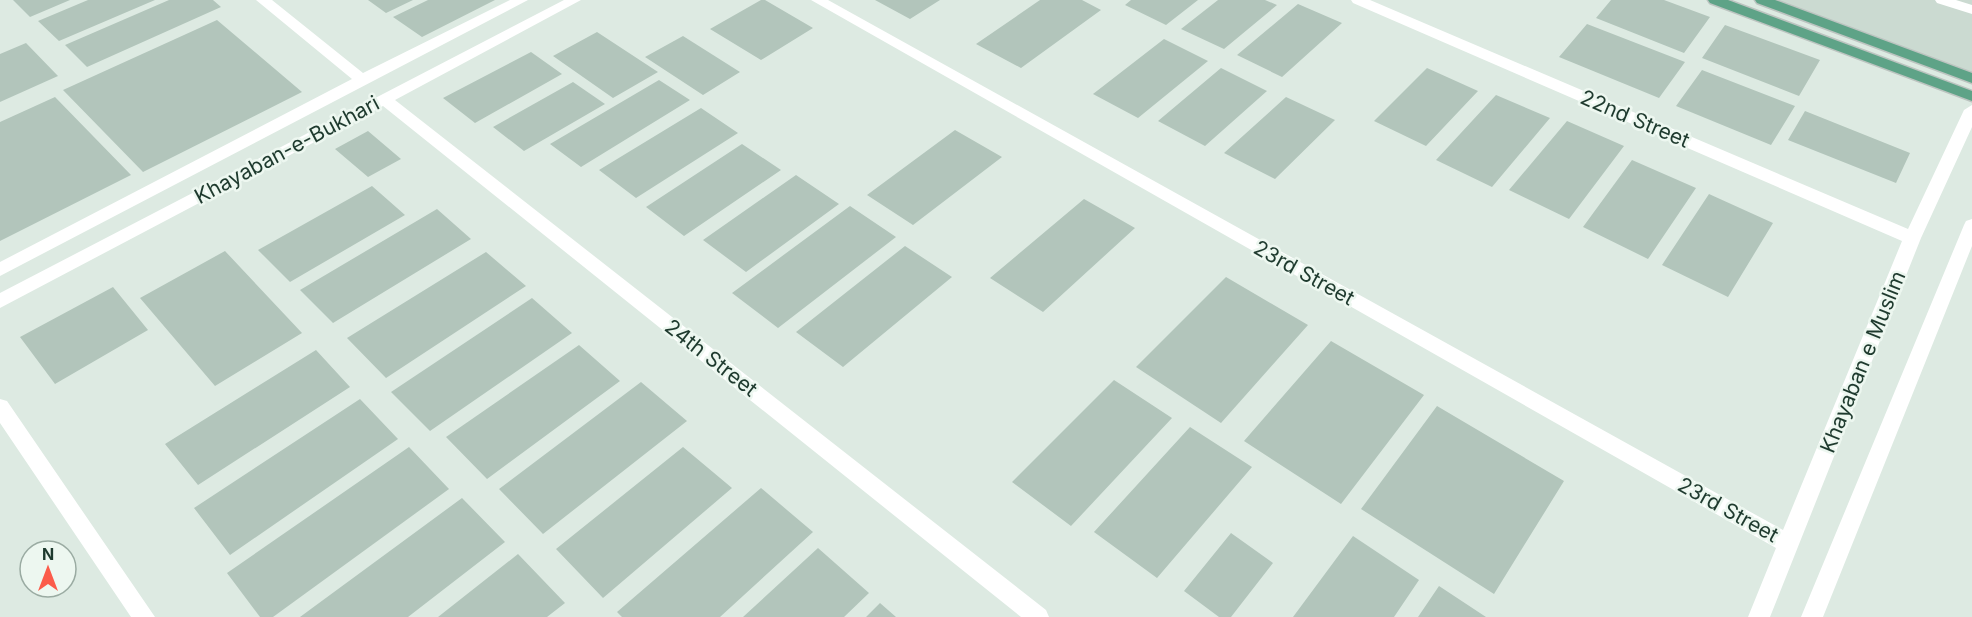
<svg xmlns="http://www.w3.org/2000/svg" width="1972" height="617" font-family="Inter,sans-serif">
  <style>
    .built { fill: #cbdad1 }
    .building { fill: #b2c5bb }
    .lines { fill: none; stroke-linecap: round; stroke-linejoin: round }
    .major-casing { stroke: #bcc4c0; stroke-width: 3 }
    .minor { fill: #fff; fill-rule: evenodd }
    .major { fill: #5ea387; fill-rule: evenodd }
    .labels { text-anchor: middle; stroke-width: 5; stroke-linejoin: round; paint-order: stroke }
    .street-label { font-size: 21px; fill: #1e3a2e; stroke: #edf7f0 }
  </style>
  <rect width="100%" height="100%" fill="#ddeae2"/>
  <path class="built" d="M1757,0H1972V79Z"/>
  <path class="building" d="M13,0H70L30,17Z
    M88,0H155L59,41L38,21Z
    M169,0H213L221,7L87,67L65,45Z
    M368,0H413L386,13Z
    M428,0H495L422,37L393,17Z
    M761,0H765L813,28L761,60L710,29Z
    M875,0H940L910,19Z
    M1040,0H1082L1101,10L1021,68L976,44Z
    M1131,0H1198L1166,25L1125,5Z
    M1218,0H1265L1277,5L1224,49L1181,29Z
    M1611,0H1664L1710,17L1684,53L1596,18Z
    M1298,4L1342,23L1282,77L1237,55Z
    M217,20L302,92L143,172L63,90Z
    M1587,24L1685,62L1659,98L1559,57Z
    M1725,25L1820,60L1799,96L1702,58Z
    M597,32L658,72L613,98L553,56Z
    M683,36L740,72L703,95L645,57Z
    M1164,39L1208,61L1138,118L1093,94Z
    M26,43L58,76L0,102V54Z
    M531,52L562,74L475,123L443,98Z
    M1221,68L1267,91L1205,146L1158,121Z
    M1427,68L1478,91L1426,146L1374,121Z
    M1702,70L1795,106L1771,145L1676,106Z
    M659,80L690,100L581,167L550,144Z
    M573,82L605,104L524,151L493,127Z
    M1496,95L1550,118L1492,187L1436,160Z
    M55,97L131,175L0,241V122Z
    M1286,97L1335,120L1275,179L1224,153Z
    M701,108L738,133L636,198L599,170Z
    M1805,111L1910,153L1896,183L1788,140Z
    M1567,121L1624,146L1569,219L1509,190Z
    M955,130L1002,157L913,225L867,195Z
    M368,131L401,159L368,177L335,149Z
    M742,144L781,170L684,236L646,207Z
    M1632,160L1696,188L1648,259L1583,227Z
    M796,175L839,204L746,272L703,240Z
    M372,186L405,215L290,282L258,250Z
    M1709,194L1773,223L1728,297L1662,265Z
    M1084,199L1135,228L1043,312L990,278Z
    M850,206L896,237L778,328L732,293Z
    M437,209L471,239L333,323L300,290Z
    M905,246L952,277L843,367L796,332Z
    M225,251L302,333L215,386L140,298Z
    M486,252L526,286L386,378L347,338Z
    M1226,277L1308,325L1221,423L1136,367Z
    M113,287L148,330L55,384L20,337Z
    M532,298L572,333L430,431L391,392Z
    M1331,341L1424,395L1341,504L1244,441Z
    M579,345L620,381L487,479L446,437Z
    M316,350L350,387L198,485L165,444Z
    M1114,380L1172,418L1071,526L1012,482Z
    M641,382L687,421L543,534L499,489Z
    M360,399L398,439L230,555L194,508Z
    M1437,406L1564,481L1494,594L1361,509Z
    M1190,427L1252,467L1157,578L1094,532Z
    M409,447L449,489L273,617H260L227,573Z
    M683,447L732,488L603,598L556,549Z
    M761,488L813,532L720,617H622L617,612Z
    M462,498L505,542L408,617H300Z
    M1231,533L1273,563L1231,617H1219L1184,591Z
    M1353,536L1419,580L1394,617H1293Z
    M818,548L869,593L844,617H743Z
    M518,554L565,603L547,617H438Z
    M1439,586L1486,617H1418Z
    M880,603L896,617H866Z"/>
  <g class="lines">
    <defs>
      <path id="major" d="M1708,0H1728L1972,91V101L1710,3Z
        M1755,0H1775L1972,73V83L1757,3Z"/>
    </defs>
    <use href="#major" class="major-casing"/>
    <path class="minor" d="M256,0H272L363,73L510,0H528L0,276V262L352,79Z
      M564,0H581L395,100L1046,610L1049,617H1021L383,106L0,308V293Z
      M811,0H828L1783,530L1902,241L1353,3L1351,0H1370L1908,229L1964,110L1972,105V127L1921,238L1770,617H1748L1776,548Z
      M1935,0H1956L1972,5V14L1937,3Z
      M1972,219V246L1823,617H1801L1964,225L1966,221Z
      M0,399L7,401L155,617H131L0,423Z"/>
    <use href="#major" class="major"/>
  </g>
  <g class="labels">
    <g class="street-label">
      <text transform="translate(1635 119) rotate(23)" y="7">22nd Street</text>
      <text transform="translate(287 150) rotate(-28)" y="7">Khayaban-e-Bukhari</text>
      <text transform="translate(1304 273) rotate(29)" y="7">23rd Street</text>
      <text transform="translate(711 358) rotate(38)" y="7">24th Street</text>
      <text transform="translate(1863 362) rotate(-68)" y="7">Khayaban e Muslim</text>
      <text transform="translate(1728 510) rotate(29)" y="7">23rd Street</text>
    </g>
  </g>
  <g transform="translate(48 569)"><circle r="28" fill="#edf7f0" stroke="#9aaba2" stroke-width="1.5"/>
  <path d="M0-4.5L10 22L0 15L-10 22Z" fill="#fb5b4a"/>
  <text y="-9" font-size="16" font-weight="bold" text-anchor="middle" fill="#1e3a2e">N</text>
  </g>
</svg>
